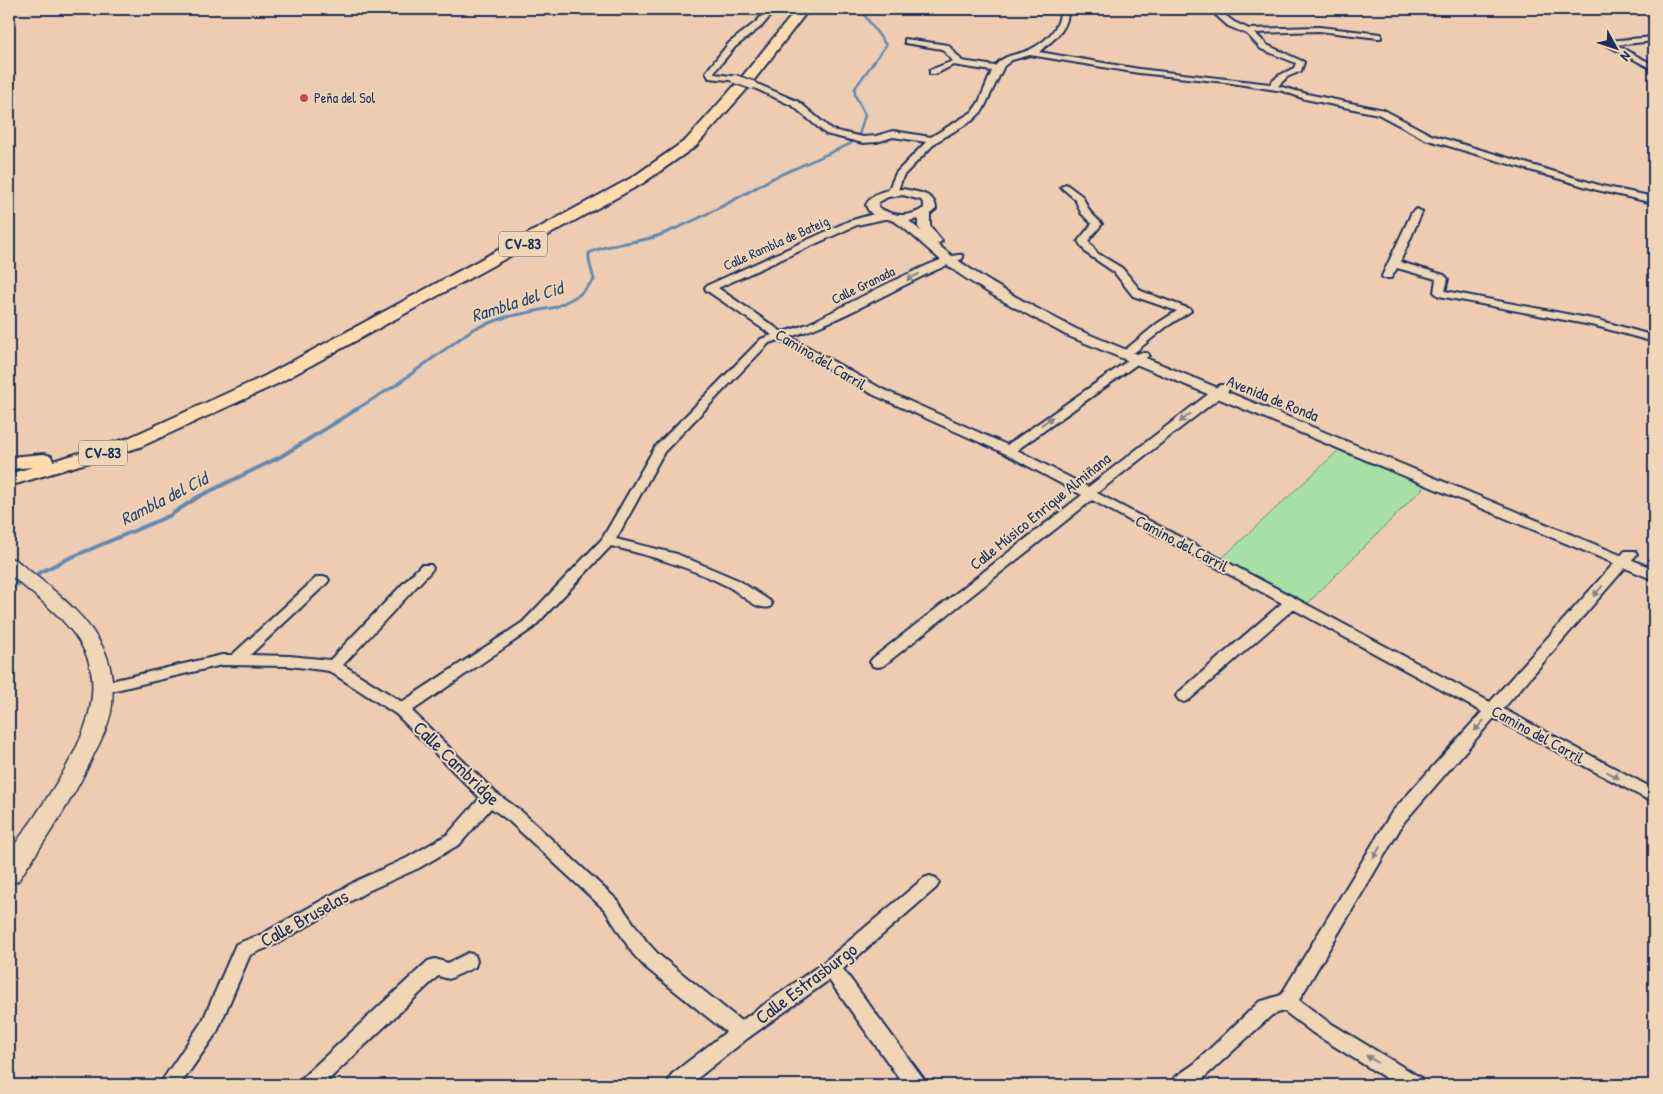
<svg xmlns="http://www.w3.org/2000/svg" width="1663" height="1094" font-family="'Patrick Hand',sans-serif">
  <style>
    .green { fill: #a7e0a5; stroke: #618882 }
    .lines { fill: none; stroke-linecap: round; stroke-linejoin: round }
    .stream-far2 { stroke: #618ab4; stroke-width: 2.5 }
    .stream-far1 { stroke: #618ab4; stroke-width: 3 }
    .stream { stroke: #618ab4; stroke-width: 4 }
    .minor-casing { stroke: #1b2f5e; stroke-width: 4 }
    .tertiary-casing { stroke: #1b2f5e; stroke-width: 4 }
    .secondary-casing { stroke: #1b2f5e; stroke-width: 3 }
    .primary-casing { stroke: #1b2f5e; stroke-width: 4 }
    .minor { fill: #eed6b6; fill-rule: evenodd }
    .tertiary { fill: #eed6b6; fill-rule: evenodd }
    .secondary { fill: #eed6b6; fill-rule: evenodd }
    .primary { fill: #fcdcac; fill-rule: evenodd }
    .minor-bridge-casing { stroke: #1b2f5e; stroke-width: 11; stroke-linecap: butt }
    .minor-bridge { stroke: #eed6b6; stroke-width: 8 }
    .oneway { fill: #84828a }
    .poi-dot { fill: #d1495b; stroke: #eed6b6; stroke-width: 2 }
    .labels { text-anchor: middle; stroke-width: 4; stroke-linejoin: round; paint-order: stroke }
    .far-poi-label { font-size: 14px; fill: #1b2f5e; stroke: #eed6b6; text-anchor: start }
    .far-street-label { font-size: 14px; fill: #1b2f5e; stroke: #eed6b6 }
    .shield { fill: #eed6b6; stroke: #5a6178; stroke-width: 1 }
    .shield-label { font-size: 15px; font-weight: bold; fill: #1b2f5e }
    .street-label { font-size: 16px; fill: #1b2f5e; stroke: #eed6b6 }
    .water-label { font-size: 18px; font-style: italic; fill: #2c4673; stroke: #eed6b6 }
    .near-street-label { font-size: 19px; fill: #1b2f5e; stroke: #eed6b6 }
  </style>
  <rect width="100%" height="100%" fill="#eeccb2"/>
  <filter id="ink" filterUnits="userSpaceOnUse"><feTurbulence type="fractalNoise" baseFrequency=".02" numOctaves="2"/><feDisplacementMap in="SourceGraphic" scale="10" xChannelSelector="R" yChannelSelector="G"/><feConvolveMatrix kernelMatrix="1 2 1 2 8 2 1 2 1" color-interpolation-filters="sRGB"/></filter>
  <g filter="url(#ink)">
    <path class="green" d="M1339,450L1426,485L1308,603L1222,558Z"/>
    <g class="lines">
      <path class="stream-far2" d="M771,179L850,144L859,135L865,115L855,95V88L886,45L860,9"/>
      <path class="stream-far1" d="M355,410L396,385L473,329L506,317L556,307L579,295L594,280C592,270 588,263 589,253C611,242 637,244 660,235C699,220 736,199 773,178"/>
      <path class="stream" d="M31,577L65,560L169,516L198,497L280,457L357,409
        M9,588L22,582"/>
      <defs>
        <path id="minor" d="M768,9H776L762,26L735,47L714,72L715,74L738,77V81L709,78L706,72L729,43L756,22Z
          M1060,9H1068C1069,30 1053,40 1039,52L1139,69L1270,84L1278,76L1294,68L1296,63L1261,49L1247,34L1228,26L1209,9H1217L1234,22L1249,29L1319,27L1381,34V38H1378L1319,31L1255,33L1267,45L1304,62L1301,71L1287,77L1278,86L1307,94L1384,110L1431,135L1602,186L1654,197V203L1597,190L1425,139L1378,114L1305,99L1283,91L1225,82L1139,73L1030,55L1012,60L1004,66L983,110L973,120L936,142L903,176L897,193L892,196L887,193L896,173L926,142L893,137L877,142L863,143L826,134L793,106L748,85L755,83L799,102L832,130L863,137L876,136L893,131L931,137L972,112L979,102L992,71L953,65L936,74H930V70L953,61L942,49L905,43V39L948,45L962,61L995,66C1006,52 1020,56 1033,48C1048,40 1061,26 1060,9Z
          M1654,37V41L1616,45L1654,65V70L1603,43L1607,41Z
          M1066,184L1082,196L1090,212L1102,224L1088,241L1097,253L1122,268L1141,291L1190,309L1191,311L1166,327L1135,352L1131,353L1125,350L1158,323L1177,311L1133,296L1114,272L1086,253L1078,241L1092,224L1081,213L1075,199L1061,187Z
          M1417,209L1422,212L1400,262L1444,275L1448,279L1445,291L1598,320L1654,336V342L1596,326L1439,296L1434,292L1436,279L1397,268L1391,278H1383L1382,276L1412,212Z
          M886,213L891,216L889,218L857,225L718,288L782,332C790,330 799,327 808,324C832,313 945,251 962,255L963,257L962,259C903,282 850,318 790,337L882,389L1007,445L1139,353H1147L1149,355L1147,357L1017,450L1088,487L1220,385H1228L1230,388L1228,391L1097,493L1490,702L1625,551H1635L1637,554L1503,709L1654,789V803L1494,718L1404,822L1299,1000L1327,1021L1421,1078L1424,1085H1397L1313,1033L1284,1011L1272,1015L1196,1085H1171L1174,1078L1194,1064L1259,1002L1281,995L1392,812L1482,712L1293,609L1189,700L1184,702L1179,700L1176,696L1179,692L1282,603L1092,500L883,666L878,667L873,666L870,662L873,658L1082,495L1004,453L874,395L779,340L769,343L664,452L616,539L677,554L738,580L770,601L772,604L770,607C755,611 740,592 727,586C690,567 651,556 611,546L533,628L412,711L496,793L521,811L617,900L647,942L659,955L741,1021L824,962L924,878L930,876L936,878L939,883L936,888L843,969L923,1078L926,1085H904L829,980L748,1038L689,1085H671L669,1081L672,1074L726,1032L645,967L633,954L605,910L509,821L491,808L460,844L419,868L370,890L276,944L250,955L217,1032L180,1085H159L203,1020L236,944L262,934L358,880L407,858L448,834L480,798L396,714L329,671L290,666L222,665L103,693L98,692L95,688L98,684L222,655H232L317,577H327L329,580L327,583L250,655L290,656L330,660L421,565H431L433,568L431,571L343,665L402,702L523,622L602,539L655,447L761,339L772,335L706,290L705,288L706,286L849,221L874,214Z
          M468,953L475,955L477,961L475,967L449,979L438,976L323,1085H299L302,1078L428,961L435,959L448,963Z"/>
        <path id="tertiary" d="M903,189C916,192 936,193 936,209L930,214V226L942,241L937,244C979,279 1028,304 1076,329L1654,569V580L1066,335C1026,313 984,293 947,265C930,252 915,236 897,223C888,216 870,220 866,205C874,190 888,190 903,189ZM903,195L921,200L924,204V208C910,218 893,217 878,207L879,202L888,197ZM918,219V227L922,232L909,221Z"/>
        <path id="secondary" d="M9,558L16,560C48,586 87,613 105,652C113,670 114,693 111,712C108,726 101,741 94,754C74,799 45,840 18,881L9,884C8,876 6,861 10,854C16,840 29,826 37,813C66,769 110,707 85,652C70,620 35,596 9,574Z"/>
        <path id="primary" d="M797,9H809L747,89L696,146L643,183L277,384L140,447L9,486V474L33,467L9,469V457L44,454L51,456L53,461L126,439L265,376L633,177L686,140L737,83Z"/>
      </defs>
      <use href="#minor" class="minor-casing"/>
      <use href="#tertiary" class="tertiary-casing"/>
      <use href="#secondary" class="secondary-casing"/>
      <use href="#primary" class="primary-casing"/>
      <use href="#minor" class="minor"/>
      <use href="#tertiary" class="tertiary"/>
      <use href="#secondary" class="secondary"/>
      <use href="#primary" class="primary"/>
      <defs>
        <path id="minor-bridge" d="M735,79L752,85"/>
      </defs>
      <use href="#minor-bridge" class="minor-bridge-casing"/>
      <use href="#minor-bridge" class="minor-bridge"/>
    </g>
    <defs><path id="oneway-solid" d="M-6-.8H1V-3.2L6.5 0L1 3.2V.8H-6Z" transform="scale(1.25)"/></defs>
    <g class="oneway">
      <use href="#oneway-solid" transform="translate(913 277) rotate(153)"/>
      <use href="#oneway-solid" transform="translate(1185 418) rotate(142)"/>
      <use href="#oneway-solid" transform="translate(1047 421) rotate(-36)"/>
      <use href="#oneway-solid" transform="translate(1598 591) rotate(131)"/>
      <use href="#oneway-solid" transform="translate(1479 726) rotate(132)"/>
      <use href="#oneway-solid" transform="translate(1613 775) rotate(29)"/>
      <use href="#oneway-solid" transform="translate(1377 852) rotate(121)"/>
      <use href="#oneway-solid" transform="translate(1372 1059) rotate(-148)"/>
    </g>
  </g>
  <circle class="poi-dot" cx="304" cy="98" r="5"/>
  <g class="labels">
    <g class="far-poi-label">
      <text x="314" y="103">Peña del Sol</text>
    </g>
    <g class="far-street-label">
      <text transform="translate(776 243) rotate(-24)" y="5">Calle Rambla de Bateig</text>
      <text transform="translate(863 285) rotate(-26)" y="5">Calle Granada</text>
    </g>
    <g class="shield">
      <rect x="499" y="231.5" width="48" height="25" rx="4"/>
      <rect x="79" y="440.5" width="48" height="25" rx="4"/>
    </g>
    <g class="shield-label">
      <text x="523" y="249">CV-83</text>
      <text x="103" y="458">CV-83</text>
    </g>
    <g class="street-label">
      <text transform="translate(821 359) rotate(31)" y="6">Camino del Carril</text>
      <text transform="translate(1273 398) rotate(22)" y="6">Avenida de Ronda</text>
      <text transform="translate(1040 511) rotate(-39)" y="6">Calle Músico Enrique Almiñana</text>
      <text transform="translate(1182 543) rotate(28)" y="6">Camino del Carril</text>
      <text transform="translate(1538 734) rotate(29)" y="6">Camino del Carril</text>
    </g>
    <g class="water-label">
      <text transform="translate(517 302) rotate(-18)" y="6">Rambla del Cid</text>
      <text transform="translate(164 499) rotate(-27)" y="6">Rambla del Cid</text>
    </g>
    <g class="near-street-label">
      <text transform="translate(457 763) rotate(44)" y="7">Calle Cambridge</text>
      <text transform="translate(304 918) rotate(-29)" y="7">Calle Bruselas</text>
      <text transform="translate(806 983) rotate(-37)" y="7">Calle Estrasburgo</text>
    </g>
  </g>
  <rect width="1663" height="1094" fill="none" stroke="#eed6b6" stroke-width="30"/>
  <rect x="15" y="15" width="1633" height="1064" fill="none" stroke="#1b2f5e" stroke-width="2" filter="url(#ink)"/>
  <g transform="translate(1616 48) rotate(130)" stroke="#eed6b6" stroke-width="4" paint-order="stroke">
  <path d="M0-4L9 19L0 12L-9 19Z" fill="#1b2f5e"/>
  <text y="-8" font-size="14" font-weight="bold" text-anchor="middle" fill="#1b2f5e">N</text>
  </g>
</svg>
